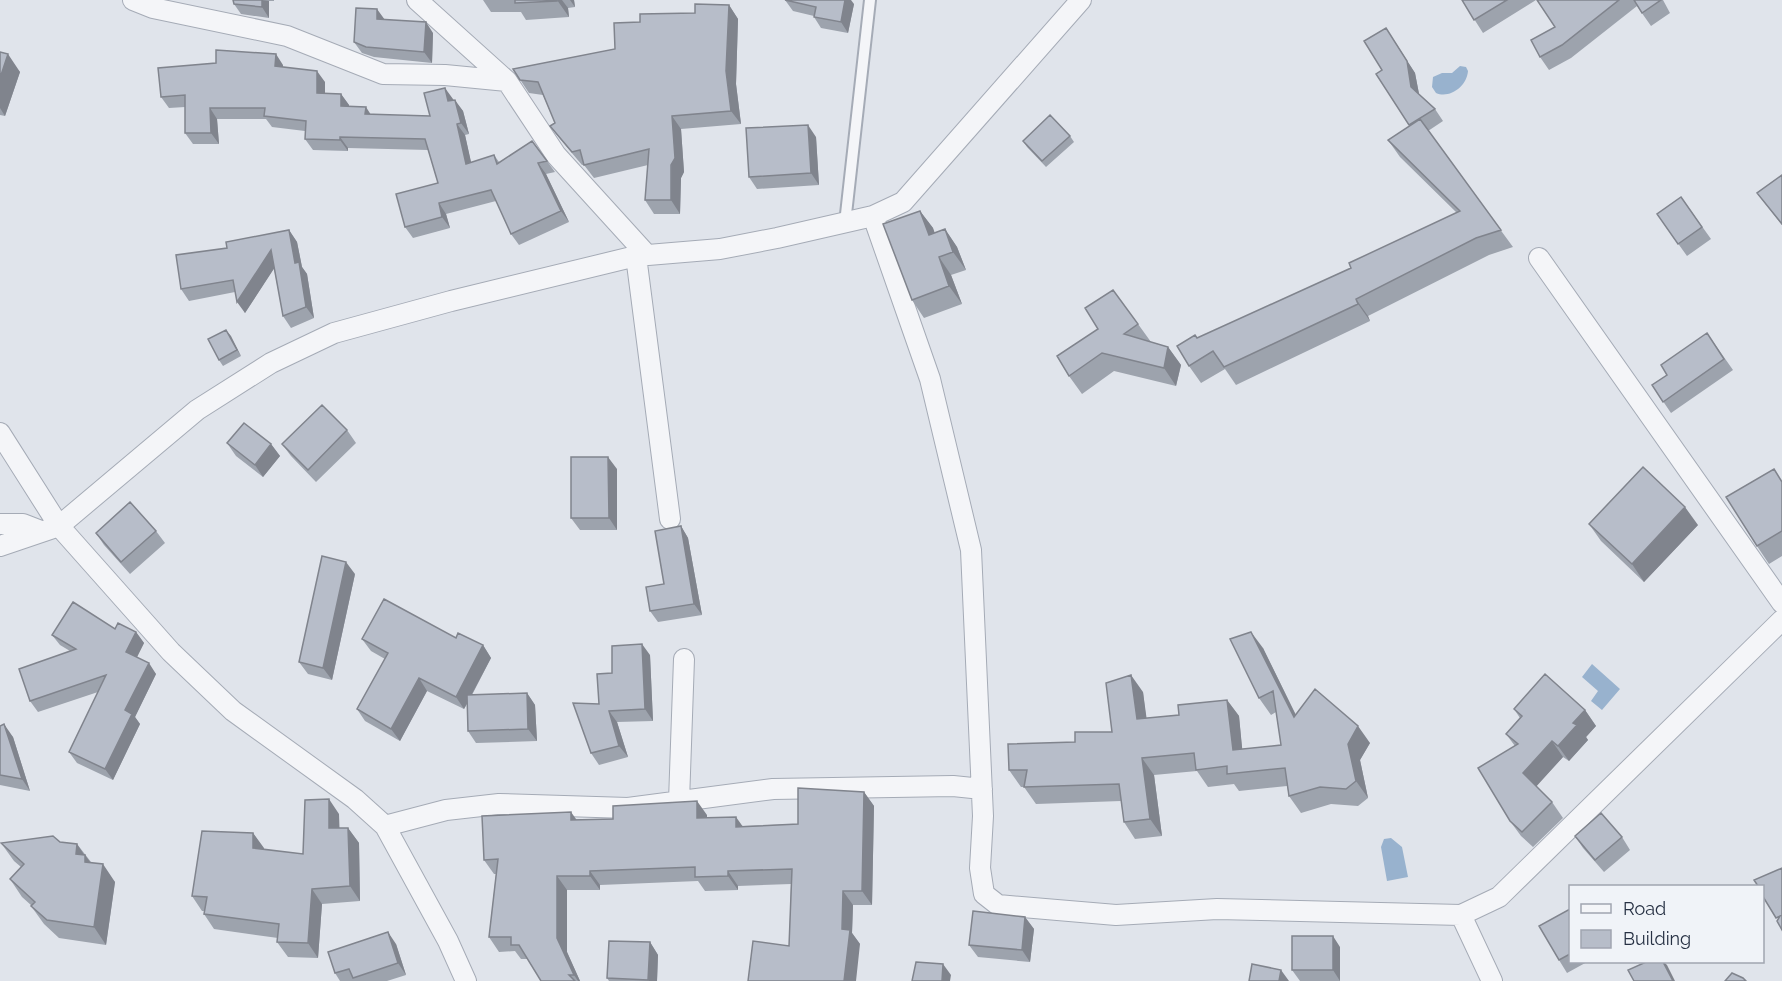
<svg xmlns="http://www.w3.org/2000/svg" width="1782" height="981" font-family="Raleway,sans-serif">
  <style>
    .water { fill: #98b2ce }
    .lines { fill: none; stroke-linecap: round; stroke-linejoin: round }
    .lane-casing { stroke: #a5abb6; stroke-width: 14 }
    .street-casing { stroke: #a5abb6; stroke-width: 22 }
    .lane { stroke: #f4f5f8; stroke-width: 10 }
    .street { stroke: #f4f5f8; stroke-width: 20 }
    .wall { fill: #9da3ad }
    .shaded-wall { fill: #80848d }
    .building { fill: #b7bdc9; stroke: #80848d; stroke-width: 1.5 }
  </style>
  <rect width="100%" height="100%" fill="#e0e4eb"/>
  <path class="water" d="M1460,66L1466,67L1468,71C1467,86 1450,99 1436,93L1432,87L1433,77L1442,73H1452Z
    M1592,664L1620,689L1602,710L1591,701L1598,691L1582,677Z
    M1391,838L1402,847L1408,877L1387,881L1381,847L1384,839Z"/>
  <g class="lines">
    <defs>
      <path id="lane" d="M845,223L870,0"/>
      <path id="street" d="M133,0L153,8L287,36L383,74L445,75L507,81
        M417,0L507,81L556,155L646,254
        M873,216L930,379L971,550L983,816L980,868L984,894L998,905L1116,915L1217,909L1461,915L1499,897L1782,620
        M636,256L670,519
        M1539,258L1782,603
        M0,433L59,526L171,652L233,711L355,799L385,826L448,941L466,981
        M0,524H23L41,531
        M0,546L59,526L197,410L271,363L334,333L451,301L636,256L720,249L777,238L873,216L903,202L1081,0
        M679,801L684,659
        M385,826L446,810L499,804L628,808L773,789L953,786L982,789
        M1461,915L1492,981"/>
    </defs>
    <use href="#lane" class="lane-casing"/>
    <use href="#street" class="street-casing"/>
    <use href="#lane" class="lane"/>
    <use href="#street" class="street"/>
  </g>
  <path class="wall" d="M233,0H274V1H269V18L241,14L234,4Z
    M483,0H574L575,7L568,8L569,17L526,20L521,12H491Z
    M785,0L854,4L848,33L821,28L814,17V16L793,11Z
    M1462,0H1536L1483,33Z
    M1537,0H1663L1670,13L1651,26L1637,6L1571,58L1549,70L1540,57L1555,27Z
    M729,5L738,19L736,84L741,124L681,129L684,172L681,178L680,214H654L645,200L648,165L594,178L584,165H582L560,139L550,126L555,123L543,95L529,93L513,69L615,49L640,22L695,13Z
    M385,20L433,33L432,63L374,57L362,53L354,42Z
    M1386,28L1415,73L1419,94L1435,109L1443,121L1428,131L1513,247L1489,255L1368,316L1370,321L1236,385L1225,369L1201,383L1189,366L1198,338L1351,268L1457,213L1400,157L1388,140L1410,126L1376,74L1382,70Z
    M0,52L20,72L5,116L0,115Z
    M283,65V67L325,82V93L341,94L349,105V106L371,115L430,116L453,99L463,111L469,134L465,135L471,163L494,155L499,162L547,161L555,172L546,174L569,222L519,245L511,234L496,201L446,214L450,228L413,238L405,227L438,183L428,150L348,148V151L313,150L305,139V131L272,127L266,119H217L219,144H193L185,133V107L169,108L161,97Z
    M1070,136L1074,142L1046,167L1027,147L1023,141Z
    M816,137L819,185L757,189L749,177Z
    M1782,175V225L1757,193Z
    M1681,197L1711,239L1687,256L1657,214Z
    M920,211L933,228L934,233L945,229L957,247L966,270L951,275L962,304L924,318L912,300Z
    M289,230L297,242L302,267L307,274L314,318L291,328L283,316L274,268L245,313L235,292L189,301L181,289L227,248Z
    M1138,324L1151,342L1168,347L1181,365L1176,386L1114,371L1082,394L1069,376L1057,356Z
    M226,330L241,356L223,366L219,360Z
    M1707,333L1733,370L1671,413L1652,385L1667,375Z
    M347,430L356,443L316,482L291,456L282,444Z
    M227,443L271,444L280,456L263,477L236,456Z
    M617,469V530H580L571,518Z
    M1782,480V556L1769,564L1757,546Z
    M1589,524L1698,525L1644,582L1601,541Z
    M681,526L688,538L702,615L658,622L650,611L664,584Z
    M156,531L165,543L130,574L104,545L96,533Z
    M355,574L332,680L308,674L299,662Z
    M115,629L136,632L144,643L137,657L156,674L135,717L140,724L113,780L77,763L69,752L98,692L38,712L30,701L70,651L60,645L52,635Z
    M456,638L483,645L491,658L472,695L527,693L535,705L537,741L476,743L468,731L467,704L464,709L427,691L400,741L365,721L357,709L385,659L371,651L362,639Z
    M1263,648L1296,715L1370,743L1360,760L1368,798L1358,806L1331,804L1301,813L1289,796L1287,786L1239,791L1234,784L1208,787L1197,771L1154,775L1162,836L1135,839L1124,822L1121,801L1036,804L1024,787H1021L1009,770L1075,742L1112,732L1143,692L1146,718L1179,715L1227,700L1239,716L1242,749L1281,745L1276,712L1271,715L1259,698Z
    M650,655L653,721L617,722L628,757L599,765L591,753L599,704L612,673Z
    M1514,709L1585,710L1596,726L1586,737L1588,740L1569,761L1563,757L1536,786L1552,802L1563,818L1533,847L1521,836L1510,821L1515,746L1506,734L1520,718Z
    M0,726L13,737L30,791L0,785Z
    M864,792L874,806L872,905H853L852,933L860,944L789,946L791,884L738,886V890L705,891L698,881L600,885V890H567V952L580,981H541L528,959H521L515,951L499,952L489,937L496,874H494L484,860L577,820L707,815V818L743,826L798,824Z
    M339,814V828H348L359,843L360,901L322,904L318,958L288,957L277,942L278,938L214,929L204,914V911H202L192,896L253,833L264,850L303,854Z
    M1575,836L1622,837L1630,850L1604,872L1583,848Z
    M60,842L77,844L91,862L115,882L106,945L59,938L44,924L31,906H32L22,897L10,879L21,867L14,861L1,843Z
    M1570,909V962H1587L1567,973L1559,960Z
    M1025,917L1034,929L1030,962L978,957L969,945Z
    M650,942L658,955L657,981H609L607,978Z
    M396,944L406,975L387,981H340L335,973Z
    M1340,947V981H1300L1292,970Z"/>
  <path class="shaded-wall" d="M262,0L269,1V18L262,7Z
    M557,0H562L568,8L569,17Z
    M570,0H574L575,7Z
    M845,0H851L854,4L848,33L841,22Z
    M729,5L738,19L736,84L741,124L731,111L726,71Z
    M377,9L385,20L377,19Z
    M426,22L433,33L432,63L424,52Z
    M1386,28L1415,73L1420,99L1411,87Z
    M8,54L20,72L5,116L0,108V78Z
    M276,54L283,65L282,77L275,66Z
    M317,71L325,82V104L317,93Z
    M445,88L453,99L456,112L448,101Z
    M341,94L349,105L348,117L341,106Z
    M455,100L463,111L469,134L461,123Z
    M366,107L373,118L365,114Z
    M210,108L217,119L219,144L211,133Z
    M672,116L681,129L684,172L681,178L680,214L671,200Z
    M457,124L465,135L474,175L466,164Z
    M808,125L816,137L819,185L811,173Z
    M340,137L348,148V151L340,140Z
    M538,163L546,174L569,222L561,211Z
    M439,203L446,214L450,228L442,217Z
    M920,211L933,228L942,253L929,235Z
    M945,229L957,247L966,270L953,252Z
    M289,230L297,242L302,267L307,274L314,318L306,307L295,263Z
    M271,250L279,261L245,313L237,302Z
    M939,257L951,275L962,304L949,286Z
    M1356,299L1368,316L1370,321L1358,304Z
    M226,330L231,336L241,356L237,350Z
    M1168,347L1181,365L1176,386L1164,368Z
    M271,444L280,456L263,477L255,465Z
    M608,457L617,469V530L609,518Z
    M1685,507L1698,525L1644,582L1632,564Z
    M681,526L688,538L702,615L694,604Z
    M346,562L355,574L332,680L323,668Z
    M136,632L144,643L134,663L126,652Z
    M1251,632L1263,648L1305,734L1294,717Z
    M642,644L650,655L653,721L645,709Z
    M483,645L491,658L464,709L456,697Z
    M149,663L156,674L135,717L140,724L113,780L105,769L125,710Z
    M1131,675L1143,692L1149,736L1137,719Z
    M419,678L427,691L400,741L391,729Z
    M527,693L535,705L537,741L528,729Z
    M1227,700L1239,716L1244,767L1233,750Z
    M1585,710L1596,726L1586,737L1588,740L1569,761L1558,746L1573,723Z
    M609,711L617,722L628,757L619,746Z
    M4,724L13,737L30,791L22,779Z
    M1358,726L1370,743L1360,760L1368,798L1356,781L1348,744Z
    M1552,741L1563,757L1534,789L1523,773Z
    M1142,758L1154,775L1162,836L1150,819Z
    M864,792L874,806L872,905L862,891Z
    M329,799L339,814L340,843L329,828Z
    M697,801L707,815V833L697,818Z
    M571,812L581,826L571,820Z
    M736,817L746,831L736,827Z
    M348,828L359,843L360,901L350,886Z
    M253,833L264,848L263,863L253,848Z
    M77,844L85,856V855L98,873L76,854Z
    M103,864L115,882L106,945L94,927Z
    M590,871L600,885V890L590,876Z
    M728,871L738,886V890L728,876Z
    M557,876L567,890V952L580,981H578L574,975L557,938Z
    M312,889L322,904L318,958L308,943Z
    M843,891L853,905L852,933L860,944L856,981H844L842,929Z
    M1025,917L1034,929L1030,962L1022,950Z
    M388,932L396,944L406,975L398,963Z
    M1333,936L1340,947V981L1333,970Z
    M650,942L658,955L657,981H649L648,980Z
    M1663,962H1664L1667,965L1675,981H1673Z
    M943,964L951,975L950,981H942Z
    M1281,970L1289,981H1279Z"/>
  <path class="building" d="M233,0H262V7L234,4Z
    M515,0H557V1L515,3Z
    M785,0H845L841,22L814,17L816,7Z
    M1462,0H1507L1474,20Z
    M1537,0H1619L1562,45L1540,57L1531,40L1555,27Z
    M1634,0H1661L1642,13Z
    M695,4L729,5L726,71L731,111L672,116L675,158L671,165V200H645L649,149L584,165L580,150L572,152L550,126L555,123L538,82L520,80L513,69L615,49L614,23L640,22V14L695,13Z
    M356,8L377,9V19L426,22L424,52L366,47L354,42Z
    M1386,28L1407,61L1411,87L1435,109L1409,125L1376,74L1382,70L1364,41Z
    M216,50L276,54L275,66L317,71V93L341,94V106L366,107L365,114L430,116L424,93L445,88L448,101L455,100L461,123L457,124L466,164L494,155L497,164L532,141L547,161L538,163L561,211L511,234L491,190L439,203L442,217L405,227L396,194L438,183L425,139L340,137V140L305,139L306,121L264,116L265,108H210L211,133H185V95L161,97L158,68L216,63Z
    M0,52L8,54L0,78Z
    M1050,115L1070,136L1042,161L1023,141Z
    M1420,119L1501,230L1476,238L1356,299L1358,304L1224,367L1213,351L1189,366L1177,346L1195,335L1197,338L1351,268L1349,263L1460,211L1388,140Z
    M808,125L811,173L749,177L746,128Z
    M1782,175V224L1757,193Z
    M1681,197L1702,227L1678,244L1657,214Z
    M920,211L929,235L945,229L953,252L939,257L949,286L912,300L883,224Z
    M289,230L295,263L299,262L306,307L283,316L271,250L237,302L233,280L181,289L176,255L227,248L226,242Z
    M1113,290L1138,324L1124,334L1168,347L1164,368L1102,353L1069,376L1057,356L1098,329L1085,308Z
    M226,330L237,350L219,360L208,339Z
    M1707,333L1724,359L1663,402L1652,385L1667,375L1661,365Z
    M322,405L347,430L308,470L282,444Z
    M244,423L271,444L255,465L227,443Z
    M571,457H608L609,518H571Z
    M1643,467L1685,507L1632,564L1589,524Z
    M1774,469L1782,482V531L1757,546L1726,497Z
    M130,502L156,531L121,562L96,533Z
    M681,526L694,604L650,611L646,587L664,584L655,531Z
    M322,556L346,562L323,668L299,662Z
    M384,599L456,638L458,633L483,645L456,697L419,678L391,729L357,709L388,653L362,639Z
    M73,602L115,629L118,623L136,632L126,652L149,663L125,710L132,714L105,769L69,752L106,675L30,701L19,669L76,649L52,635Z
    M1251,632L1294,717L1315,689L1358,726L1348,744L1356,781L1346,789L1320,787L1289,796L1285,768L1227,774V766L1196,770L1194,753L1142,758L1150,819L1124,822L1119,784L1024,787L1027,770H1009L1008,744L1075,742V732H1112L1106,683L1131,675L1137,719L1179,715L1178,705L1227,700L1233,750L1281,745L1273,691L1259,698L1230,639Z
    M642,644L645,709L609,711L619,746L591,753L573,703L599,704L597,674L612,673V646Z
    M1545,674L1585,710L1573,723L1577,725L1558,746L1552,741L1523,773L1552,802L1522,832L1510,821L1478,768L1518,744L1506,734L1522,716L1514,709Z
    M527,693L528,729L468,731L467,695Z
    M4,724L22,779L0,775V726Z
    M798,788L864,792L862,891H843L842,929L850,930L844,981H748L753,941L789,946L792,869L728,871V876L695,877V867L590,871V876H557V938L574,975H569L575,981H541L519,945H511V937H489L498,859L484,860L482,816L571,812V820L613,819V806L697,801V818L736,817V827L798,824Z
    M329,799V828H348L350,886L312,889L308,943L277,942L279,924L204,914L207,897L192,896L202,831L253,833V848L303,854L305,800Z
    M1601,813L1622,837L1595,860L1575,836Z
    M53,836L60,842L77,844L76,854L85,855V862L103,864L94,927L47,920L31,906L35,902L10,879L24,864L1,843Z
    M1782,868V930L1777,921L1780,916L1776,918L1762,895V886H1758L1754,880Z
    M1570,909V954L1559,960L1539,926Z
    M973,911L1025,917L1022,950L969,945Z
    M388,932L398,963L353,978L349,969L335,973L328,952Z
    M1292,936H1333V970H1292Z
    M609,941L650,942L648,980L607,978Z
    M916,962L943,964L942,981H912Z
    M1646,962H1663L1673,981H1634L1628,970Z
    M1252,964L1281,970L1279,981H1249Z
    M1732,973L1743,978L1746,981H1725Z"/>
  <rect x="1569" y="885" width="195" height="78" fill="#f0f3f8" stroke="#a0a5b0" stroke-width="1.5"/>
  <rect x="1581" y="904" width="30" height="9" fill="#f4f5f8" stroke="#a0a5b0" stroke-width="1.5"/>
  <text x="1623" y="915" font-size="18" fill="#273144">Road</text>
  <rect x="1581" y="930" width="30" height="18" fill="#b7bdc9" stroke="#a0a5b0" stroke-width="1.5"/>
  <text x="1623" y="945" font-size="18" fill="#273144">Building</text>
</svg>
